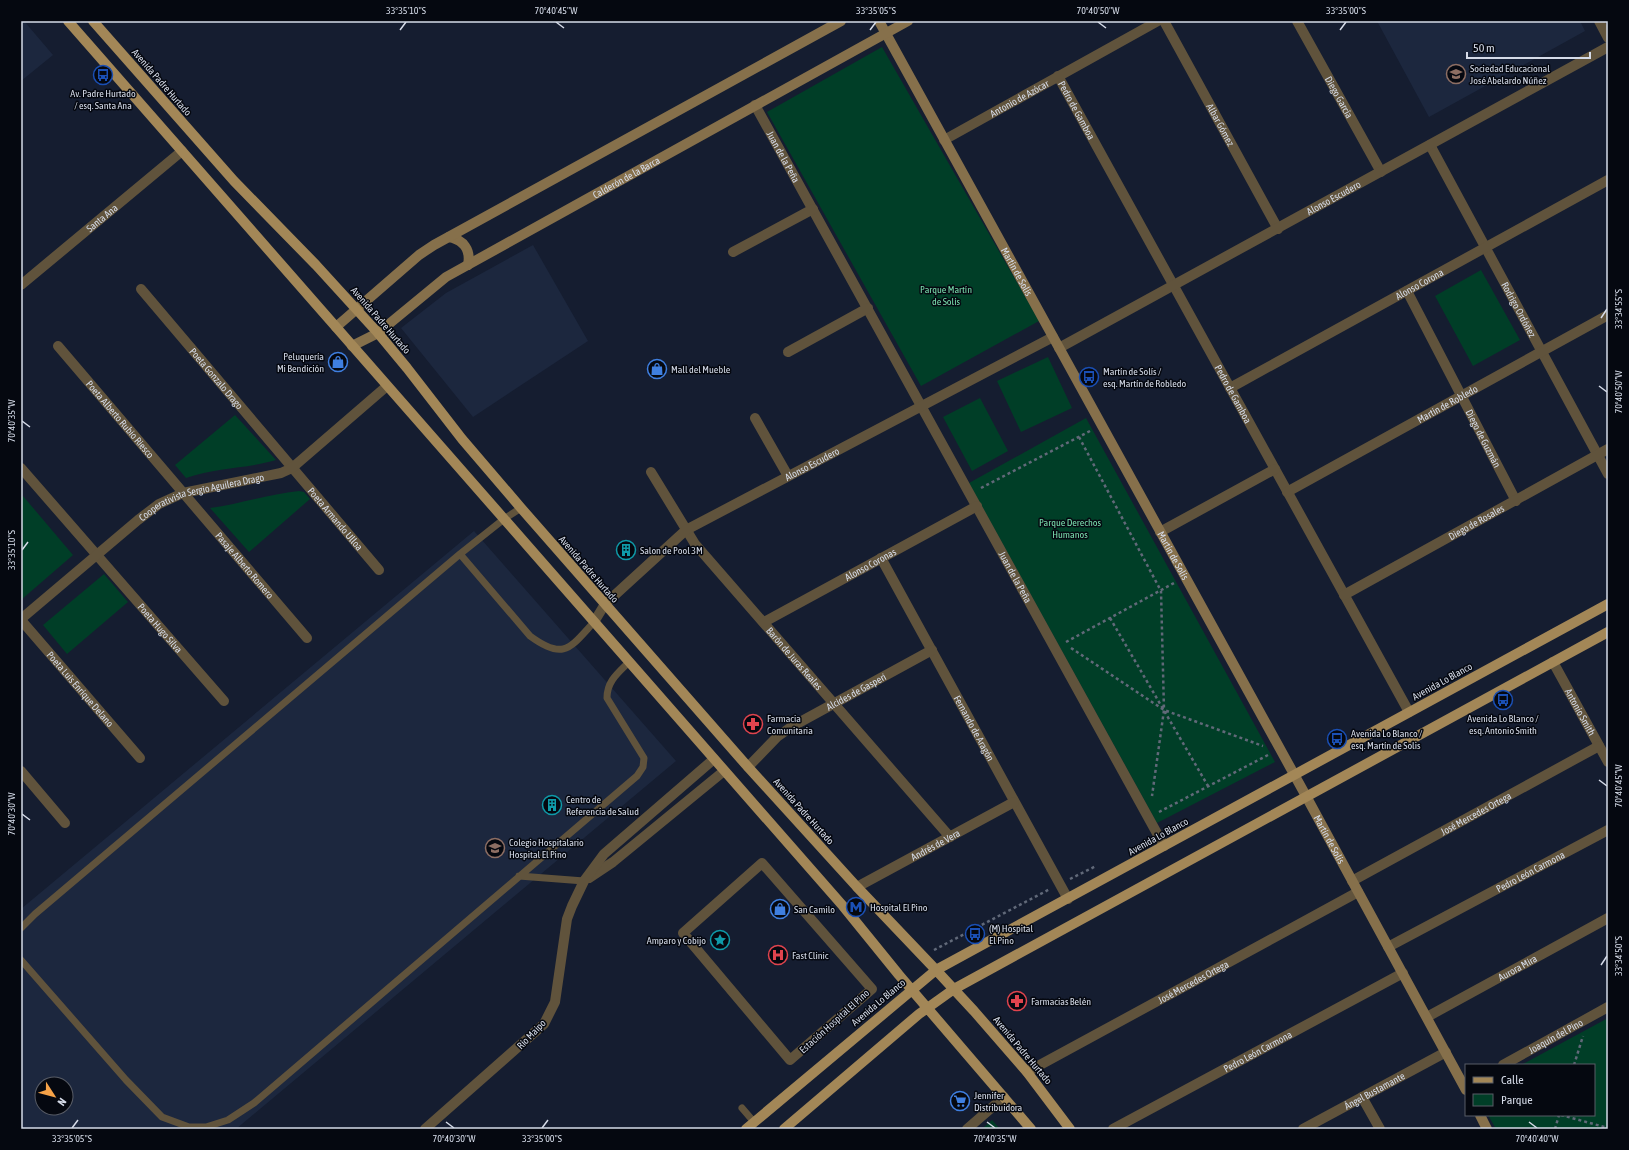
<svg xmlns="http://www.w3.org/2000/svg" width="1629" height="1150" font-family="'Asap Condensed',sans-serif">
  <style>
    .built { fill: #1c273e; fill-rule: evenodd }
    .green { fill: #003e27 }
    .lines { fill: none; stroke-linecap: round; stroke-linejoin: round }
    .path { stroke: #616979; stroke-width: 2.5; stroke-dasharray: 3 3; stroke-linecap: butt }
    .lane { stroke: #60533c; stroke-width: 7 }
    .street { stroke: #60533c; stroke-width: 10 }
    .secondary { stroke: #86704b; stroke-width: 10 }
    .primary { stroke: #a38757; stroke-width: 10 }
    .ticks { fill: none; stroke: #d5dbe8; stroke-width: 1.5 }
    .labels { text-anchor: middle; stroke-width: 3; stroke-linejoin: round; paint-order: stroke }
    .poi-label { font-size: 10px; fill: #d5dbe8; stroke: #050810; text-anchor: start }
    .street-label { font-size: 10px; fill: #d5dbe8; stroke: #050810 }
    .park-label { font-size: 10px; fill: #79ddad; stroke: #050810 }
    .neatline { fill: none; stroke: #d5dbe8; stroke-width: 1.5 }
    .ticks-label { font-size: 10px; text-anchor: middle; fill: #d5dbe8 }
  </style>
  <rect width="100%" height="100%" fill="#151d30"/>
  <path class="built" d="M21,21H24L53,55L21,81Z
    M1377,21H1580L1585,31L1429,117Z
    M533,245L588,341L473,417L401,328L446,293Z
    M474,531L676,761L236,1129H21V909ZM42,1084H66V1108H42Z"/>
  <path class="green" d="M882,47L1039,321L921,386L767,112Z
    M1481,270L1520,340L1473,366L1435,296Z
    M1048,357L1072,408L1021,432L997,381Z
    M980,398L1008,451L972,471L943,417Z
    M235,415L276,460C246,469 217,467 186,478L175,465Z
    M1086,418L1275,762L1157,823L969,483Z
    M299,491L304,492L310,499L249,552L210,508C240,504 269,494 299,491Z
    M23,496L73,555L21,600V497Z
    M104,574L128,602L67,654L43,625Z
    M1608,1018V1129H1496L1488,1115H1594V1065H1521Z
    M992,1120L1000,1129H982Z"/>
  <g class="lines">
    <path class="path" d="M1079,437L1161,591L1164,710L1152,796
      M981,488L1090,431
      M1110,618L1208,786
      M1066,642L1174,583
      M1071,648L1164,710L1263,746
      M1159,812L1268,755
      M1070,879L1096,866
      M934,950L1050,889
      M1574,1065L1583,1036
      M1561,1115L1608,1128
      M1555,1129L1559,1115"/>
    <path class="lane" d="M460,554L530,636C564,661 570,648 594,622
      M519,876L584,881
      M21,928L35,914L460,554L504,519L521,508
      M21,960L126,1080L162,1117L189,1127H206L228,1120L254,1103L637,776L643,767L644,758L607,698C607,681 618,673 629,662
      M742,1108L754,1122"/>
    <g class="street">
      <path id="s1" d="M1164,21L1278,229"/>
      <path id="s2" d="M1297,21L1381,172"/>
      <path d="M1599,21L1608,38"/>
      <path id="s3" d="M1058,76L1409,712"/>
      <path id="s4" d="M755,105L1164,846"/>
      <path id="s5" d="M944,140L1158,21"/>
      <path id="s6" d="M1430,145L1608,474"/>
      <path d="M733,252L813,209"/>
      <path id="s7" d="M21,285L182,151"/>
      <path id="s8" d="M141,289L379,570"/>
      <path id="s9" d="M1407,291L1516,501"/>
      <path id="s10" d="M58,346L307,638"/>
      <path id="s11" d="M1059,348L1608,47"/>
      <path d="M788,352L868,308"/>
      <path id="s12" d="M1230,388L1608,180"/>
      <path d="M755,418L788,476"/>
      <path id="s13" d="M21,468L224,701"/>
      <path id="s14" d="M651,472L695,544L950,837"/>
      <path id="s15" d="M1287,492L1608,315"/>
      <path d="M1160,532L1275,469"/>
      <path id="s16" d="M881,558L1068,899"/>
      <path id="s17" d="M1344,595L1608,449"/>
      <path id="s18" d="M21,619L138,520L159,504L183,493L281,473L292,468L387,386"/>
      <path id="s19" d="M21,620L140,758"/>
      <path id="s20" d="M594,622L605,604L686,530L1053,337"/>
      <path id="s21" d="M764,622L977,506"/>
      <path id="s22" d="M1553,662L1608,762"/>
      <path id="s23" d="M748,767L777,737L791,727L932,650"/>
      <path d="M21,771L65,823"/>
      <path d="M762,863L872,989L790,1060L683,933Z"/>
      <path d="M589,878L613,862L724,771"/>
      <path id="s24" d="M1352,881L1599,746"/>
      <path id="s25" d="M857,887L1014,802"/>
      <path id="s26" d="M1388,947L1608,830"/>
      <path id="s27" d="M1427,1017L1608,918"/>
      <path id="s28" d="M1503,1065L1608,1007"/>
      <path id="s29" d="M1027,1072L1358,892"/>
      <path d="M1362,1097L1380,1129"/>
      <path d="M425,1129L544,1024L555,1002L567,919L572,906L584,881L604,854L714,759"/>
      <path d="M967,1129L1004,1097"/>
      <path id="s30" d="M1113,1129L1403,973"/>
      <path id="s31" d="M1303,1129L1446,1052"/>
    </g>
    <g class="secondary">
      <path id="s32" d="M879,21L1306,796L1466,1090"/>
      <path d="M449,237C464,240 471,250 468,265"/>
      <path d="M336,327L419,255L434,245L841,21"/>
      <path id="s33" d="M352,346L378,333L446,277L908,21"/>
      <path d="M1480,1115L1487,1129"/>
    </g>
    <path class="primary" d="M68,21L843,906L899,975L1031,1129
      M93,21L234,181L316,265L378,333L407,368L462,439L521,508L748,767L857,887L936,970L974,1011L1027,1072L1070,1129
      M746,1129L936,970L1608,604
      M784,1129L919,1014L954,989L1608,632"/>
  </g>
  <path class="ticks" d="M556,22L564,28M1098,22L1106,28M400,30L406,22M870,30L876,22M1340,30L1346,22M1601,318L1607,309M1599,386L1607,392M22,421L30,427M22,550L28,542M1599,780L1607,786M22,814L30,820M1601,965L1607,956M446,1122L454,1128M987,1122L995,1128M1529,1122L1537,1128M72,1128L78,1120M542,1128L548,1120"/>
  <defs>
    <symbol id="school-ring" viewBox="-11 -11 22 22"><circle r="9.5" fill="#050810" stroke="#8d6e63" stroke-width="1.5"/><path d="M0-5L7-2L0 1L-7-2ZM-4 1L0 2.5L4 1V4Q0 6-4 4Z" fill="#8d6e63"/></symbol>
    <symbol id="bus-ring" viewBox="-11 -11 22 22"><circle r="9.5" fill="#050810" stroke="#1a4fb4" stroke-width="1.5"/><path d="M-5-6H5V4H4V6H2V4H-2V6H-4V4H-5ZM-3.5-4V0h7V-4ZM-3.5 1.2v1.5H-2V1.2ZM2 1.2v1.5H3.5V1.2Z" fill="#1a4fb4"/></symbol>
    <symbol id="shop-ring" viewBox="-11 -11 22 22"><circle r="9.5" fill="#050810" stroke="#3f7fe0" stroke-width="1.5"/><path d="M-5-2.5h2.3a2.7 3.5 0 0 1 5.4 0H5L5.5 6h-11ZM-1.5-2.5h3a1.5 2.3 0 0 0-3 0Z" fill="#3f7fe0"/></symbol>
    <symbol id="building-ring" viewBox="-11 -11 22 22"><circle r="9.5" fill="#050810" stroke="#0f9aa8" stroke-width="1.5"/><path d="M-4-6H4V6H1V3H-1V6H-4ZM-2.5-4.3h1.7v1.8h-1.7ZM.8-4.3h1.7v1.8H.8ZM-2.5-1h1.7V.8h-1.7ZM.8-1h1.7V.8H.8Z" fill="#0f9aa8"/></symbol>
    <symbol id="pharmacy-ring" viewBox="-11 -11 22 22"><circle r="9.5" fill="#050810" stroke="#e0444e" stroke-width="1.5"/><path d="M-2-6h4v4h4v4h-4v4h-4v-4h-4v-4h4Z" fill="#e0444e"/></symbol>
    <symbol id="metro-ring" viewBox="-11 -11 22 22"><circle r="9.5" fill="#050810" stroke="#1a4fb4" stroke-width="1.5"/><path d="M-5.5 5V-5H-3L0 0L3-5H5.5V5H3V-.5L0 4L-3-.5V5Z" fill="#1a4fb4"/></symbol>
    <symbol id="sight-ring" viewBox="-11 -11 22 22"><circle r="9.5" fill="#050810" stroke="#0f9aa8" stroke-width="1.5"/><path d="M0-6L1.8-2.2L6-1.7L2.9 1.2L3.7 5.4L0 3.3L-3.7 5.4L-2.9 1.2L-6-1.7L-1.8-2.2Z" fill="#0f9aa8"/></symbol>
    <symbol id="hospital-ring" viewBox="-11 -11 22 22"><circle r="9.5" fill="#050810" stroke="#e0444e" stroke-width="1.5"/><path d="M-5-5h3v3.5h4V-5h3V5h-3V1.5h-4V5h-3Z" fill="#e0444e"/></symbol>
    <symbol id="supermarket-ring" viewBox="-11 -11 22 22"><circle r="9.5" fill="#050810" stroke="#3f7fe0" stroke-width="1.5"/><path d="M-6-5.5h2.5l.6 2H6L4.5 2H-2.5L-4.4-4H-6ZM-1.5 3.2a1.3 1.3 0 1 0 .1 0ZM3 3.2a1.3 1.3 0 1 0 .1 0Z" fill="#3f7fe0"/></symbol>
  </defs>
  <g fill-rule="evenodd">
    <use href="#school-ring" x="1445" y="63" width="22" height="22"/>
    <use href="#bus-ring" x="92" y="64" width="22" height="22"/>
    <use href="#shop-ring" x="327" y="351" width="22" height="22"/>
    <use href="#shop-ring" x="646" y="358" width="22" height="22"/>
    <use href="#bus-ring" x="1078" y="366" width="22" height="22"/>
    <use href="#building-ring" x="615" y="539" width="22" height="22"/>
    <use href="#bus-ring" x="1492" y="689" width="22" height="22"/>
    <use href="#pharmacy-ring" x="742" y="713" width="22" height="22"/>
    <use href="#bus-ring" x="1326" y="728" width="22" height="22"/>
    <use href="#building-ring" x="541" y="794" width="22" height="22"/>
    <use href="#school-ring" x="484" y="837" width="22" height="22"/>
    <use href="#metro-ring" x="845" y="896" width="22" height="22"/>
    <use href="#shop-ring" x="769" y="898" width="22" height="22"/>
    <use href="#bus-ring" x="964" y="923" width="22" height="22"/>
    <use href="#sight-ring" x="709" y="929" width="22" height="22"/>
    <use href="#hospital-ring" x="767" y="944" width="22" height="22"/>
    <use href="#pharmacy-ring" x="1006" y="990" width="22" height="22"/>
    <use href="#supermarket-ring" x="949" y="1090" width="22" height="22"/>
  </g>
  <g class="labels">
    <g class="poi-label">
      <text x="1470" y="72">Sociedad Educacional<tspan x="1470" dy="12">José Abelardo Núñez</tspan></text>
      <text x="103" y="97" text-anchor="middle">Av. Padre Hurtado<tspan x="103" dy="12">/ esq. Santa Ana</tspan></text>
      <text x="324" y="360" text-anchor="end">Peluquería<tspan x="324" dy="12">Mi Bendición</tspan></text>
      <text x="671" y="373">Mall del Mueble</text>
      <text x="1103" y="375">Martín de Solís /<tspan x="1103" dy="12">esq. Martín de Robledo</tspan></text>
      <text x="640" y="554">Salon de Pool 3M</text>
      <text x="767" y="722">Farmacia<tspan x="767" dy="12">Comunitaria</tspan></text>
      <text x="1503" y="722" text-anchor="middle">Avenida Lo Blanco /<tspan x="1503" dy="12">esq. Antonio Smith</tspan></text>
      <text x="1351" y="737">Avenida Lo Blanco /<tspan x="1351" dy="12">esq. Martín de Solis</tspan></text>
      <text x="566" y="803">Centro de<tspan x="566" dy="12">Referencia de Salud</tspan></text>
      <text x="509" y="846">Colegio Hospitalario<tspan x="509" dy="12">Hospital El Pino</tspan></text>
      <text x="870" y="911">Hospital El Pino</text>
      <text x="794" y="913">San Camilo</text>
      <text x="989" y="932">(M) Hospital<tspan x="989" dy="12">El Pino</tspan></text>
      <text x="706" y="944" text-anchor="end">Amparo y Cobijo</text>
      <text x="792" y="959">Fast Clinic</text>
      <text x="1031" y="1005">Farmacias Belén</text>
      <text x="974" y="1099">Jennifer<tspan x="974" dy="12">Distribuidora</tspan></text>
    </g>
    <g class="street-label">
      <text transform="translate(162 82) rotate(49)" y="4">Avenida Padre Hurtado</text>
      <text dy="4" stroke="none"><textPath href="#s2" startOffset="87">Diego García</textPath></text>
      <text dy="4" stroke="none"><textPath href="#s5" startOffset="86">Antonio de Azócar</textPath></text>
      <text dy="4" stroke="none"><textPath href="#s3" startOffset="39">Pedro de Gamboa</textPath></text>
      <text dy="4" stroke="none"><textPath href="#s1" startOffset="118">Albar Gómez</textPath></text>
      <text dy="4" stroke="none"><textPath href="#s4" startOffset="59">Juan de la Peña</textPath></text>
      <text dy="4" stroke="none"><textPath href="#s33" startOffset="323">Calderón de la Barca</textPath></text>
      <text dy="4" stroke="none"><textPath href="#s11" startOffset="313">Alonso Escudero</textPath></text>
      <text dy="4" stroke="none"><textPath href="#s7" startOffset="105">Santa Ana</textPath></text>
      <text dy="4" stroke="none"><textPath href="#s32" startOffset="286">Martín de Solís</textPath></text>
      <text dy="4" stroke="none"><textPath href="#s12" startOffset="216">Alonso Corona</textPath></text>
      <text dy="4" stroke="none"><textPath href="#s6" startOffset="187">Rodrigo Ordóñez</textPath></text>
      <text transform="translate(381 320) rotate(49)" y="4">Avenida Padre Hurtado</text>
      <text dy="4" stroke="none"><textPath href="#s8" startOffset="117">Poeta Gonzalo Drago</textPath></text>
      <text dy="4" stroke="none"><textPath href="#s3" startOffset="363">Pedro de Gamboa</textPath></text>
      <text dy="4" stroke="none"><textPath href="#s15" startOffset="183">Martín de Robledo</textPath></text>
      <text dy="4" stroke="none"><textPath href="#s10" startOffset="96">Poeta Alberto Rubio Riesco</textPath></text>
      <text dy="4" stroke="none"><textPath href="#s9" startOffset="166">Diego de Guzmán</textPath></text>
      <text dy="4" stroke="none"><textPath href="#s20" startOffset="273">Alonso Escudero</textPath></text>
      <text dy="4" stroke="none"><textPath href="#s18" startOffset="222">Cooperativista Sergio Aguilera Drago</textPath></text>
      <text dy="4" stroke="none"><textPath href="#s8" startOffset="301">Poeta Armando Ulloa</textPath></text>
      <text dy="4" stroke="none"><textPath href="#s17" startOffset="151">Diego de Rosales</textPath></text>
      <text dy="4" stroke="none"><textPath href="#s32" startOffset="610">Martín de Solís</textPath></text>
      <text dy="4" stroke="none"><textPath href="#s21" startOffset="121">Alonso Coronas</textPath></text>
      <text dy="4" stroke="none"><textPath href="#s10" startOffset="288">Pasaje Alberto Romero</textPath></text>
      <text transform="translate(589 569) rotate(49)" y="4">Avenida Padre Hurtado</text>
      <text dy="4" stroke="none"><textPath href="#s4" startOffset="539">Juan de la Peña</textPath></text>
      <text dy="4" stroke="none"><textPath href="#s13" startOffset="212">Poeta Hugo Silva</textPath></text>
      <text dy="4" stroke="none"><textPath href="#s14" startOffset="236">Barón de Juras Reales</textPath></text>
      <text transform="translate(1442 681) rotate(-29)" y="4">Avenida Lo Blanco</text>
      <text dy="4" stroke="none"><textPath href="#s19" startOffset="91">Poeta Luis Enrique Delano</textPath></text>
      <text dy="4" stroke="none"><textPath href="#s23" startOffset="133">Alcides de Gasperi</textPath></text>
      <text dy="4" stroke="none"><textPath href="#s22" startOffset="57">Antonio Smith</textPath></text>
      <text dy="4" stroke="none"><textPath href="#s16" startOffset="194">Fernando de Aragón</textPath></text>
      <text transform="translate(804 811) rotate(48)" y="4">Avenida Padre Hurtado</text>
      <text dy="4" stroke="none"><textPath href="#s24" startOffset="141">José Mercedes Ortega</textPath></text>
      <text transform="translate(1158 836) rotate(-29)" y="4">Avenida Lo Blanco</text>
      <text dy="4" stroke="none"><textPath href="#s32" startOffset="934">Martín de Solís</textPath></text>
      <text dy="4" stroke="none"><textPath href="#s25" startOffset="89">Andrés de Vera</textPath></text>
      <text dy="4" stroke="none"><textPath href="#s26" startOffset="161">Pedro León Carmona</textPath></text>
      <text dy="4" stroke="none"><textPath href="#s27" startOffset="103">Aurora Mira</textPath></text>
      <text dy="4" stroke="none"><textPath href="#s29" startOffset="189">José Mercedes Ortega</textPath></text>
      <text transform="translate(878 1002) rotate(-40)" y="4">Avenida Lo Blanco</text>
      <text transform="translate(834 1021) rotate(-42)" y="4">Estación Hospital El Pino</text>
      <text transform="translate(531 1034) rotate(-46)" y="4">Río Maipo</text>
      <text dy="4" stroke="none"><textPath href="#s28" startOffset="60">Joaquín del Pino</textPath></text>
      <text transform="translate(1023 1050) rotate(50)" y="4">Avenida Padre Hurtado</text>
      <text dy="4" stroke="none"><textPath href="#s30" startOffset="164">Pedro León Carmona</textPath></text>
      <text dy="4" stroke="none"><textPath href="#s31" startOffset="81">Ángel Bustamante</textPath></text>
    </g>
    <g class="park-label">
      <text x="946" y="293">Parque Martín<tspan x="946" dy="12">de Solís</tspan></text>
      <text x="1070" y="526">Parque Derechos<tspan x="1070" dy="12">Humanos</tspan></text>
    </g>
  </g>
  <rect width="1629" height="1150" fill="none" stroke="#050810" stroke-width="44"/>
  <rect x="1465" y="1064" width="130" height="52" fill="#050810" stroke="#585c66"/>
  <rect x="1473" y="1077" width="20" height="6" fill="#a38757" stroke="#585c66"/>
  <text x="1501" y="1084" font-size="12" fill="#d5dbe8">Calle</text>
  <rect x="1473" y="1094" width="20" height="12" fill="#003e27" stroke="#585c66"/>
  <text x="1501" y="1104" font-size="12" fill="#d5dbe8">Parque</text>
  <g transform="translate(54 1096) rotate(126)"><circle r="19" fill="#050810" stroke="#585c66"/>
  <path d="M0-3L7 15L0 10L-7 15Z" fill="#f6a248"/>
  <text y="-6" font-size="11" font-weight="bold" text-anchor="middle" fill="#d5dbe8">N</text>
  </g>
  <path d="M1467 52v6h123v-6" fill="none" stroke="#d5dbe8" stroke-width="2"/>
  <text x="1473" y="52" font-size="12" fill="#d5dbe8" stroke="#050810" stroke-width="3" paint-order="stroke">50 m</text>
  <rect x="22" y="22" width="1585" height="1106" class="neatline"/>
  <g class="ticks-label">
    <text x="406" y="14">33°35'10"S</text>
    <text x="556" y="14">70°40'45"W</text>
    <text x="876" y="14">33°35'05"S</text>
    <text x="1098" y="14">70°40'50"W</text>
    <text x="1346" y="14">33°35'00"S</text>
    <text transform="translate(1618 309) rotate(-90)" y="4">33°34'55"S</text>
    <text transform="translate(1618 392) rotate(-90)" y="4">70°40'50"W</text>
    <text transform="translate(11 421) rotate(-90)" y="4">70°40'35"W</text>
    <text transform="translate(11 550) rotate(-90)" y="4">33°35'10"S</text>
    <text transform="translate(1618 786) rotate(-90)" y="4">70°40'45"W</text>
    <text transform="translate(11 814) rotate(-90)" y="4">70°40'30"W</text>
    <text transform="translate(1618 956) rotate(-90)" y="4">33°34'50"S</text>
    <text x="72" y="1142">33°35'05"S</text>
    <text x="454" y="1142">70°40'30"W</text>
    <text x="542" y="1142">33°35'00"S</text>
    <text x="995" y="1142">70°40'35"W</text>
    <text x="1537" y="1142">70°40'40"W</text>
  </g>
</svg>
